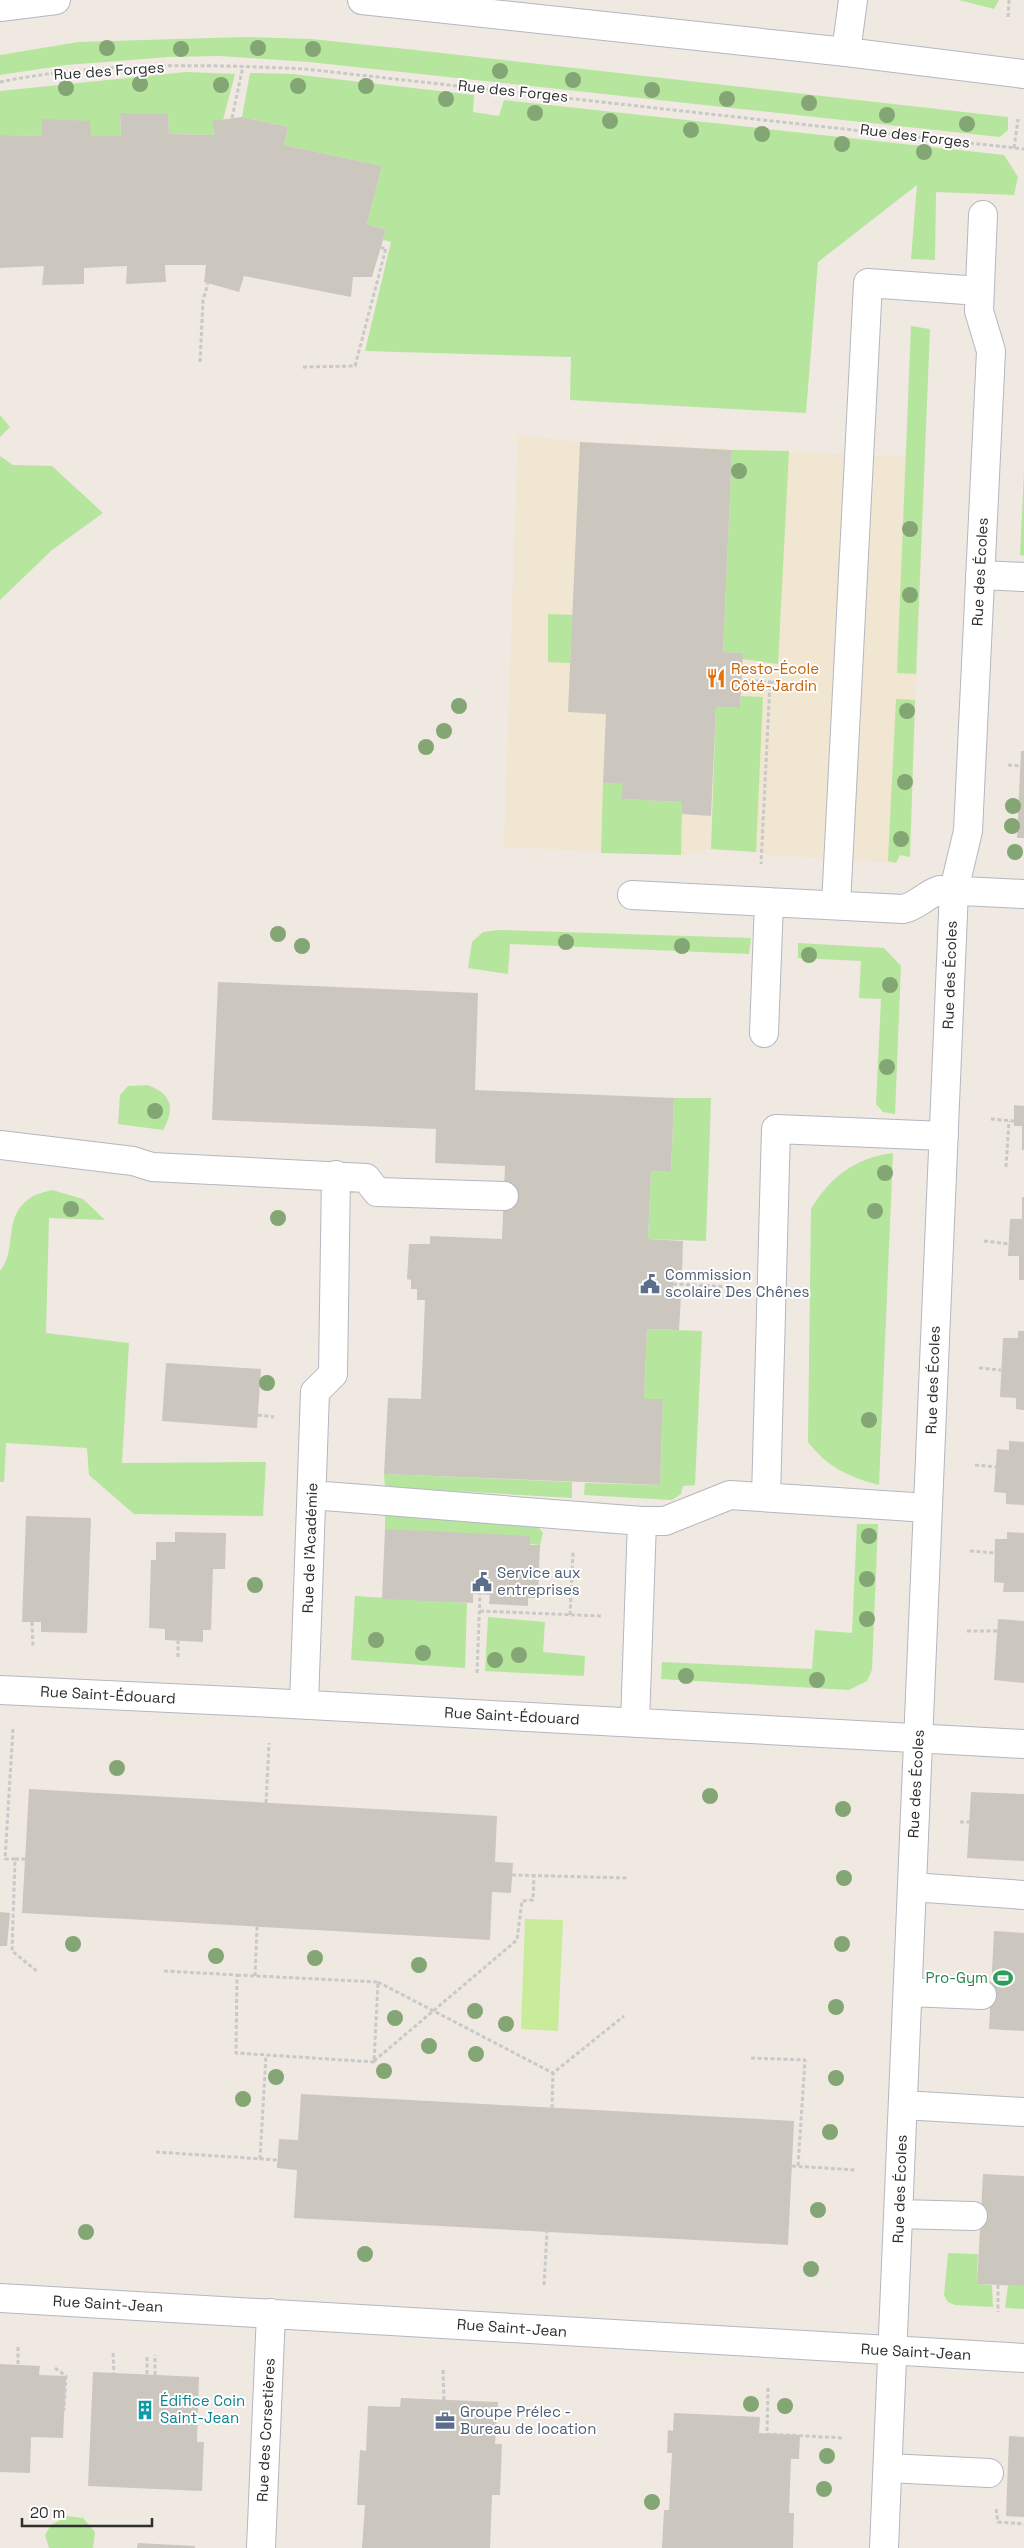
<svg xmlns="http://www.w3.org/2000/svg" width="1024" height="2548" font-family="'Space Grotesk',sans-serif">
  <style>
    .education { fill: #f0e6d1 }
    .green { fill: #b6e59e }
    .pitch { fill: #c9ec9a }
    .building { fill: #cbc7bf }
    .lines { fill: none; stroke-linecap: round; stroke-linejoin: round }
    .minor-casing { stroke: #b4b7c1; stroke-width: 30 }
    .path { stroke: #c9c9c9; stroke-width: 3; stroke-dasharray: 4 2.5; stroke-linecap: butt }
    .minor { stroke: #fff; stroke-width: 28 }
    .tree { fill: #84a574 }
    .labels { text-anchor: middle; stroke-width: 4; stroke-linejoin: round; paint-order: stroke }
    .street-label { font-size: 15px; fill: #2e2e2e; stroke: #fff }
    .food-label { font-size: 15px; fill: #c56008; stroke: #fff; text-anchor: start }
    .service-label { font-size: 15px; fill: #4e5e75; stroke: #fff; text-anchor: start }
    .leisure-label { font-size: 15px; fill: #27864d; stroke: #fff; text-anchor: end }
    .culture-label { font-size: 15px; fill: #0d838f; stroke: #fff; text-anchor: start }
  </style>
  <rect width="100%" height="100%" fill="#efe9e1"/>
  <path class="education" d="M518,435L580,442L925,458L910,857L900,855L896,863L770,855L756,852L711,849L681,855L504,847Z"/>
  <path class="green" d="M959,0H999L994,9Z
    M245,37L311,39L406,49L1008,117V130L1000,137L309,62L219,56L169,57L66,65L0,75V55L78,42Z
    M186,72L235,74L223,120L215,135L169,134L168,114H120L121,136H91L42,119L41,136L0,135V91Z
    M250,73L292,74L474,95L473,112L499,116L504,100L1004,155L1018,177L1014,195L936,192L935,260L911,259L917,185L818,262L806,413L570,400L571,357L365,351L391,242L383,240L386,230L367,224L382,166L284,145L288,127L242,117Z
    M911,326L930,329L916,674L897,673Z
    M0,415L10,427L0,437Z
    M732,450L789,451L778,664L742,659V653L723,652Z
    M0,456L13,465L52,466L103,513L52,550L0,600Z
    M1024,471V556L1020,555Z
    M548,614L573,615L570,663L548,662Z
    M741,696L763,697L756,852L711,849L716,707L740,708Z
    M896,699L915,700L910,857L900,855L896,863L888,861Z
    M603,783L623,784L622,799L682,802L681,855L601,853Z
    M499,930L751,938L749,954L510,944L508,974L468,968L472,942L483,932Z
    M798,943L884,948L901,966L895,1114L883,1112L876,1104L881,999L859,998L861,961L798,958Z
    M147,1085C171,1093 176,1108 163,1130L118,1124L120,1095L128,1086Z
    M674,1098H711L706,1241L648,1239L651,1171L671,1172Z
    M893,1153L879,1485C849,1477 827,1467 808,1442L811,1209C830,1177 855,1158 893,1153Z
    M52,1190L83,1199L105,1220L49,1218L46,1333L129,1343L122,1463L266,1462L263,1516L134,1514L89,1475L87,1448L6,1443L4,1482H0V1271C18,1249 2,1217 30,1198C36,1194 45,1192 52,1190Z
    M647,1329L702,1331L695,1485L683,1486L681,1494L672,1500L584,1495L585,1483L660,1485L663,1399H644Z
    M384,1474L572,1482V1498L385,1487Z
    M385,1514L534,1521L543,1533L540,1545L385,1529Z
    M857,1524H878L872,1670L867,1681L849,1690L661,1679L662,1662L812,1669L815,1630L852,1633Z
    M355,1596L467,1603L465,1668L351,1660Z
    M488,1617L545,1622L543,1652L585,1656L584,1676L485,1671Z
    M948,2253L978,2254L977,2284L992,2285L993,2307L955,2305L948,2302L944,2295Z
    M1008,2285L1024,2286V2309L1005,2308Z
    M67,2516L83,2518L95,2532L93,2548H49L45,2535L51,2525Z"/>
  <path class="pitch" d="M525,1919L563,1920L558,2031L521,2029Z"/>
  <path class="building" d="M120,113L168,114L169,134L215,135L212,121L242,117L288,127L284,145L382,166L367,224L386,230L372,277H353L351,297L244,276L239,292L204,282L206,265H165L166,282L126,284L127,266L84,268V284L42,285L44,266L0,268V135L41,136L42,119L90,121L91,136H121Z
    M580,442L732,450L723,652L743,653L740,708L716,707L711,816L682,814V802L621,799L623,784L603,783L606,714L568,712Z
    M1021,751H1024V838H1017Z
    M218,982L478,993L475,1090L674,1098L671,1172L651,1171L648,1239L683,1241L682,1275L673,1274V1294L681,1295L679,1330L647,1329L644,1399H663L660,1485L384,1474L388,1398L421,1399L425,1300H417V1289H411V1280L407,1279L409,1244H430V1236L502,1239L505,1166L435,1163L436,1129L212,1120Z
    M1014,1105L1024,1106V1150H1022V1126H1014Z
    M1022,1197H1024V1280H1019V1256H1008L1010,1219H1022Z
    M1018,1331H1024V1410L1016,1409V1398L1000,1397L1003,1338H1018Z
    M166,1363L261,1369L257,1428L162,1421Z
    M1009,1441L1024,1442V1505L1006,1504V1493L994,1492L997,1449L1009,1450Z
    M26,1516L91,1518L87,1633L41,1632V1622H22Z
    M385,1529L530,1536V1545H540L538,1598H528V1606L489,1604L490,1595L480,1594H473V1603L382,1599Z
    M175,1532L226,1533L225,1569H213L211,1630H203V1642L165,1640V1629L149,1628L151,1560H156V1542H175Z
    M1007,1532L1024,1533V1592H1003L1004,1583L994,1582L995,1539H1007Z
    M998,1619L1024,1621V1683L994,1680Z
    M29,1789L497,1816L495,1862L513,1863L511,1893L492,1892L490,1940L22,1913Z
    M971,1792L1024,1794V1861L967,1858Z
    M0,1912L10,1913L7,1946H0Z
    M994,1931L1024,1933V2031L989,2029Z
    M301,2094L794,2121L788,2245L294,2218L297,2170L277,2168L279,2139L298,2140Z
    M983,2174L1024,2176V2286L977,2284Z
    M0,2364L40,2366L39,2375L66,2376L63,2438L31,2437L30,2473L0,2472Z
    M93,2372L199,2377L197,2442H204L202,2491L88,2486Z
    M401,2398L498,2402L495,2444H502L500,2495H492L490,2548H362L365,2505H357L360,2450L366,2451L368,2406L400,2407Z
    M674,2413L760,2417L759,2433L800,2435L799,2459H791L789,2513H794L793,2548H662L664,2510H669L672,2453H667L668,2430L673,2431Z
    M1009,2436L1024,2437V2517L1006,2516Z
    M138,2543L195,2546V2548H137Z"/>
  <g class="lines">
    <defs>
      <path id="minor" d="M362,0L846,52L1024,74
        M0,7L56,0
        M846,52L853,0
        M980,575L1024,577
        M632,895L903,909C918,906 926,894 940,890L1024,894
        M836,905L868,283L979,291
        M764,1033L769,902
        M0,1145L133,1161L152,1167L366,1178L377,1192L504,1196
        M312,1495L642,1521
        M766,1497L776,1129L944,1136
        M0,1690L254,1702L1024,1744
        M304,1704L315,1392L333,1374L336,1175
        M635,1723L642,1521H665L730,1495L928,1508
        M912,1887L1024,1895
        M908,1992L982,1995
        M903,2105L1024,2112
        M899,2214L973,2216
        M0,2298L1024,2358
        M888,2468L989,2473
        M261,2548L271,2313
        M884,2548L954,890L968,831L991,351L979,311L983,215"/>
    </defs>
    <use href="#minor" class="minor-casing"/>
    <path class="path" d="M1008,17L1009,0
      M0,82C97,62 206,64 305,69L1024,149
      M232,118L243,66
      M1014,148L1018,119
      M200,362L203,300L208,283
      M303,367L355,366L386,248H381
      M742,680L770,682L761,864
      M770,682L810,684
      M1008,765L1020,766
      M991,1119L1014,1121
      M1006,1167L1009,1121
      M984,1241L1009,1244
      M673,1284L735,1287
      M979,1368L1001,1370
      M258,1415L274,1417
      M975,1465L996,1467
      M970,1551L995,1553
      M480,1611L602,1616
      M570,1615L573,1552
      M32,1622L33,1648
      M967,1631H998
      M178,1657V1641
      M477,1673L480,1594
      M13,1729L5,1859H15L12,1951L38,1972
      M266,1803L269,1743
      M960,1822H969
      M15,1859H25
      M512,1875L629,1878
      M164,1971L237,1975
      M237,1975L378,1982L374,2062L236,2053Z
      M255,1976L257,1927
      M378,1982L553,2073
      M751,2058L805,2060L798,2166
      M374,2061L517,1940L522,1901L533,1900L534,1876
      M552,2108L553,2073L624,2016
      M156,2152L278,2160
      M260,2159L266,2055
      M792,2166L856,2170
      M544,2285L547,2232
      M998,2285V2312
      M113,2353L114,2373
      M18,2364V2347
      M55,2368L66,2376L64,2410
      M443,2370L444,2400
      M147,2374V2355
      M155,2375V2355
      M768,2388L767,2434L844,2438
      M996,2509L998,2522L1024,2524"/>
    <use href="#minor" class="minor"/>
  </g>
  <g class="tree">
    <circle cx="107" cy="48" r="8"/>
    <circle cx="258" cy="48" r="8"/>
    <circle cx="181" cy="49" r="8"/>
    <circle cx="313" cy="49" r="8"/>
    <circle cx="500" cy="71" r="8"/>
    <circle cx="573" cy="80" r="8"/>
    <circle cx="140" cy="84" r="8"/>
    <circle cx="221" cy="85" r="8"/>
    <circle cx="298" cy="86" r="8"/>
    <circle cx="366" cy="86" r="8"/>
    <circle cx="66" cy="88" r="8"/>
    <circle cx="652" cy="90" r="8"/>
    <circle cx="446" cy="99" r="8"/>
    <circle cx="727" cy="99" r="8"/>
    <circle cx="809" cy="103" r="8"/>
    <circle cx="535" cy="113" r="8"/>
    <circle cx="887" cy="115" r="8"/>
    <circle cx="610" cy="121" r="8"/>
    <circle cx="967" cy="124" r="8"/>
    <circle cx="691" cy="130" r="8"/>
    <circle cx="762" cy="134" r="8"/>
    <circle cx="842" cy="144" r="8"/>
    <circle cx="924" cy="152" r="8"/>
    <circle cx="739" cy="471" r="8"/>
    <circle cx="910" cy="529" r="8"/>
    <circle cx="910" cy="595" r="8"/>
    <circle cx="459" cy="706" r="8"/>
    <circle cx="907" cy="711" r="8"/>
    <circle cx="444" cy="731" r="8"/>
    <circle cx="426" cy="747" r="8"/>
    <circle cx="905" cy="782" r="8"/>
    <circle cx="1013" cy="806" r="8"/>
    <circle cx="1012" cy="826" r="8"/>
    <circle cx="901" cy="839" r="8"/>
    <circle cx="1015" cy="852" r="8"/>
    <circle cx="278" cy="934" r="8"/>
    <circle cx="566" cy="942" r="8"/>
    <circle cx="302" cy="946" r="8"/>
    <circle cx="682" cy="946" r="8"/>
    <circle cx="809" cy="955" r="8"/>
    <circle cx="890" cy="985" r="8"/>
    <circle cx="887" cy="1067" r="8"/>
    <circle cx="155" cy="1111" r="8"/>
    <circle cx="885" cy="1173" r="8"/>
    <circle cx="71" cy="1209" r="8"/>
    <circle cx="875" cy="1211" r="8"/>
    <circle cx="278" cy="1218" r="8"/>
    <circle cx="267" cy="1383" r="8"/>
    <circle cx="869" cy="1420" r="8"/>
    <circle cx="869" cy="1536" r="8"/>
    <circle cx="867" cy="1579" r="8"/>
    <circle cx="255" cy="1585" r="8"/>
    <circle cx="867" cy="1619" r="8"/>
    <circle cx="376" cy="1640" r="8"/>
    <circle cx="423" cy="1653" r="8"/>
    <circle cx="519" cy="1655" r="8"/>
    <circle cx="495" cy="1660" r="8"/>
    <circle cx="686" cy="1676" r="8"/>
    <circle cx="817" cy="1680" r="8"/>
    <circle cx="117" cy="1768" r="8"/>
    <circle cx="710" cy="1796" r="8"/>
    <circle cx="843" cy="1809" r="8"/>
    <circle cx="844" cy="1878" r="8"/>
    <circle cx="73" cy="1944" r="8"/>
    <circle cx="842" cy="1944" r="8"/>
    <circle cx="216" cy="1956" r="8"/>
    <circle cx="315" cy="1958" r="8"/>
    <circle cx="419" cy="1965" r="8"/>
    <circle cx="836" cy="2007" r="8"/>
    <circle cx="475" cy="2011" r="8"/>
    <circle cx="395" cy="2018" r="8"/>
    <circle cx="506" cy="2024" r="8"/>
    <circle cx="429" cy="2046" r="8"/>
    <circle cx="476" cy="2054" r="8"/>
    <circle cx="384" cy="2071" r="8"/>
    <circle cx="276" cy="2077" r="8"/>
    <circle cx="836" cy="2078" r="8"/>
    <circle cx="243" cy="2099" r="8"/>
    <circle cx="830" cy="2132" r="8"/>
    <circle cx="818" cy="2210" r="8"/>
    <circle cx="86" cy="2232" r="8"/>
    <circle cx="365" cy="2254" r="8"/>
    <circle cx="811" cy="2269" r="8"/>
    <circle cx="751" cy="2404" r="8"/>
    <circle cx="785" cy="2406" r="8"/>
    <circle cx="827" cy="2456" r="8"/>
    <circle cx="824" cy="2489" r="8"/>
    <circle cx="652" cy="2502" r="8"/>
  </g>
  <defs>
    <symbol id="restaurant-bare" viewBox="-9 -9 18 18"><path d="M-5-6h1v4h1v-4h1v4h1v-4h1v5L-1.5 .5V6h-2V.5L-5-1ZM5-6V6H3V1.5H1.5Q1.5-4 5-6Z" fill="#e8710a" stroke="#fff" stroke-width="2.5" paint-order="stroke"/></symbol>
    <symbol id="civic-bare" viewBox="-9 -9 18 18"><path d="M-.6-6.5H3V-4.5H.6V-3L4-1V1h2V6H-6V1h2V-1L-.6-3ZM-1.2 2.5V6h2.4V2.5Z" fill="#5c6f8a" stroke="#fff" stroke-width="2.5" paint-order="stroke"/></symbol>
    <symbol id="stadium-bare" viewBox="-9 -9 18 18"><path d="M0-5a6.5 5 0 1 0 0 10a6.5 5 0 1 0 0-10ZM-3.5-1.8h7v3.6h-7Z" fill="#2e9e5b" stroke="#fff" stroke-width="2.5" paint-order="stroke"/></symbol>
    <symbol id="building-bare" viewBox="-9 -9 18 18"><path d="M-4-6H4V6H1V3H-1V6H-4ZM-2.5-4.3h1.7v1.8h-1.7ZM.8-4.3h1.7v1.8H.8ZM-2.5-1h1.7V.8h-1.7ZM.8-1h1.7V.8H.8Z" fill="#0f9aa8" stroke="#fff" stroke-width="2.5" paint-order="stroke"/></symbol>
    <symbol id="office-bare" viewBox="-9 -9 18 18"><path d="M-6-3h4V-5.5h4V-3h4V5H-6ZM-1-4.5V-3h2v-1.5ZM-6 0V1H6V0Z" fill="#5c6f8a" stroke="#fff" stroke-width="2.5" paint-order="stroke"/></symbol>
  </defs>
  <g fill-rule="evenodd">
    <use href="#restaurant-bare" x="702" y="664" width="28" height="28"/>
    <use href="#civic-bare" x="636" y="1270" width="28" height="28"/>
    <use href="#civic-bare" x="468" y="1568" width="28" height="28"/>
    <use href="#stadium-bare" x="989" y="1964" width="28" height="28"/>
    <use href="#building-bare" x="131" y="2396" width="28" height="28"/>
    <use href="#office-bare" x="431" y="2407" width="28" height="28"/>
  </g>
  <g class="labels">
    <g class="street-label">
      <text transform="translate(109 71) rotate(-4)" y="5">Rue des Forges</text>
      <text transform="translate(513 91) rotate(6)" y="5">Rue des Forges</text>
      <text transform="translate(915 136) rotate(7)" y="5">Rue des Forges</text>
      <text transform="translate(980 572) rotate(-87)" y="5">Rue des Écoles</text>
      <text transform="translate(950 975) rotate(-88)" y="5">Rue des Écoles</text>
      <text transform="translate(933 1380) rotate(-88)" y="5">Rue des Écoles</text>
      <text transform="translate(310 1548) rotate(-88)" y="5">Rue de l'Académie</text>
      <text transform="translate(108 1695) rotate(3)" y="5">Rue Saint-Édouard</text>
      <text transform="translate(512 1716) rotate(3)" y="5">Rue Saint-Édouard</text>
      <text transform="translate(916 1784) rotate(-87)" y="5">Rue des Écoles</text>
      <text transform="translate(900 2189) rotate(-88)" y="5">Rue des Écoles</text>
      <text transform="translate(108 2304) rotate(3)" y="5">Rue Saint-Jean</text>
      <text transform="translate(512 2328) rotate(4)" y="5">Rue Saint-Jean</text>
      <text transform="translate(916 2352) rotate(3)" y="5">Rue Saint-Jean</text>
      <text transform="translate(266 2430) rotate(-87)" y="5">Rue des Corsetières</text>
    </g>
    <g class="food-label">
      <text x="731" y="674">Resto-École<tspan x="731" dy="17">Côté-Jardin</tspan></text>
    </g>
    <g class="service-label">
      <text x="665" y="1280">Commission<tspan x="665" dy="17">scolaire Des Chênes</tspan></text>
      <text x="497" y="1578">Service aux<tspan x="497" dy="17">entreprises</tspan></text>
      <text x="460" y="2417">Groupe Prélec -<tspan x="460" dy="17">Bureau de location</tspan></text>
    </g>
    <g class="leisure-label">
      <text x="988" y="1983">Pro-Gym</text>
    </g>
    <g class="culture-label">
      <text x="160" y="2406">Édifice Coin<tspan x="160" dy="17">Saint-Jean</tspan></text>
    </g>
  </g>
  <path d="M22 2518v8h130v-8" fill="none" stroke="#2e2e2e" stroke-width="2.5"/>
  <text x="30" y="2518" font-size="15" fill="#2e2e2e" stroke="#ffffff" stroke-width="4" paint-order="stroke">20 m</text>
</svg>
